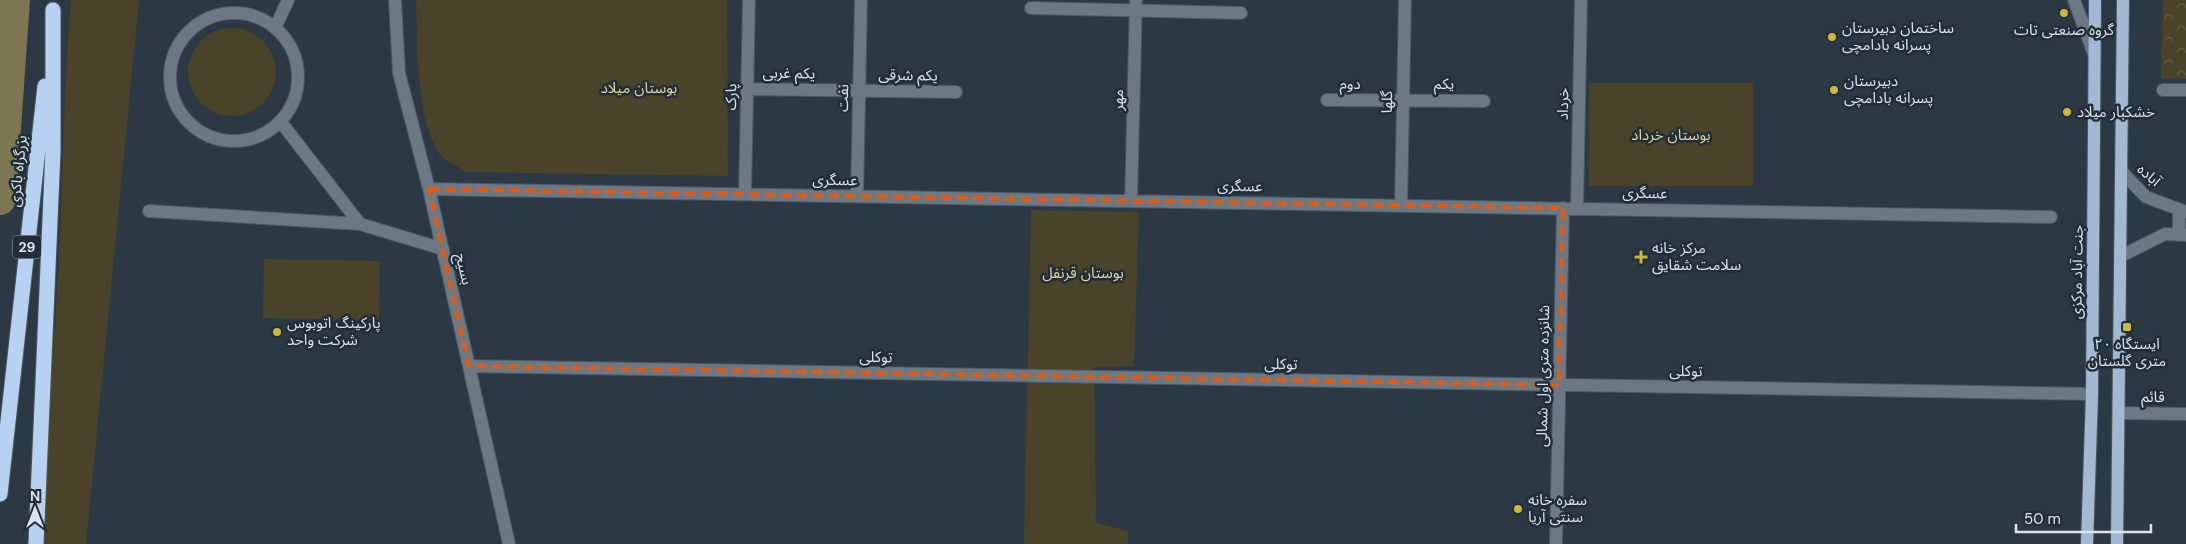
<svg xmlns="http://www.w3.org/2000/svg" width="2186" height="544" font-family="'DM Sans','Noto Sans Arabic',sans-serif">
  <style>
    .green { fill: #494429 }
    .forest { fill: url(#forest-crowns) }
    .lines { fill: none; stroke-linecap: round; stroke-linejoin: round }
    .river { stroke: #7c7652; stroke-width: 32 }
    .minor-casing { stroke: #4c5762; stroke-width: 14 }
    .major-casing { stroke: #4c5762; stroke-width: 14 }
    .highway-casing { stroke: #4c5762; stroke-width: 17 }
    .minor { stroke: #6d7885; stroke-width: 12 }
    .major { stroke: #a2b9d2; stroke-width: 12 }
    .highway { stroke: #b7d2f1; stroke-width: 15 }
    .marked { fill: none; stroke: #e8590c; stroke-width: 4; stroke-dasharray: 10 6; stroke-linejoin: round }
    .poi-dot { fill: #cfb837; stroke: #222d3a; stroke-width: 2 }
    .labels { text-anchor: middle; stroke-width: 5; stroke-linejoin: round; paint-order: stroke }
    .shield { fill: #222d3a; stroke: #a4acb6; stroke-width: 1 }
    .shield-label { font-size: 14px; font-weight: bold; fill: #dce3eb }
    .poi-label { font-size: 15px; fill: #dce3eb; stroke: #222d3a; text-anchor: start }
    .street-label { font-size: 15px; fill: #dce3eb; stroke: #222d3a }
    .park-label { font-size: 15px; fill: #e2d697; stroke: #222d3a }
  </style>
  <defs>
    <pattern id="forest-crowns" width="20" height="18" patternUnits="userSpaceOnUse" patternTransform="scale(1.25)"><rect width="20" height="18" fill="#494429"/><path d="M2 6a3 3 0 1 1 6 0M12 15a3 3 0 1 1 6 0" fill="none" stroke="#635f48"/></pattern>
  </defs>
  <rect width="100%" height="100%" fill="#2c3844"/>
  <path class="green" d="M6,0H30L12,196L0,195V66Z
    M71,0H139L86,544H43C46,448 54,353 59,257C63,171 64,85 71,0Z
    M416,0H727L728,176L467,172C459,167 447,162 441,155C415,121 418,42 416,0Z
    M188 72a44 44 0 1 1 88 0a44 44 0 1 1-88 0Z
    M1589,83H1753V186H1589Z
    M1031,210L1139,212L1134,366L1094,367L1096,523L1128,531V544H1024Z
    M264,259L380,261L379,320L263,318Z"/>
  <path class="forest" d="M2163,0H2186V79L2161,78Z"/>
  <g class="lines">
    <path class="river" d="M0,199L14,0"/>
    <defs>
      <path id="minor" d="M395,0L399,73L429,189L509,544
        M2074,0L2094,54
        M1031,8L1241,13
        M170 77a64 64 0 1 1 128 0a64 64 0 1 1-128 0Z
        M275,28L288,0
        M747,89L956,92
        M2163,90H2186
        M1327,100L1484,101
        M280,121L360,224
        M2121,171L2146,197L2186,212
        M429,189L2051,217
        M745,194L749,0
        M857,196L861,0
        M1131,201L1136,0
        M1401,205L1405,0
        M1577,208L1581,0
        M2179,210V235
        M149,211L360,224L443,249
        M2121,256L2165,234L2186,235
        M469,366L2092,394
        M2119,413L2186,414
        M1556,544L1563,208"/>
      <path id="major" d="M2087,544L2092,394L2095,0
        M2117,544L2123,0"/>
      <path id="highway" d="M0,494L45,86
        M36,544L53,151V10"/>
    </defs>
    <use href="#minor" class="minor-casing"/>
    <use href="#major" class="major-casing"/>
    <use href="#highway" class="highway-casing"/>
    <use href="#minor" class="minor"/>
    <use href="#major" class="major"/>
    <use href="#highway" class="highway"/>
  </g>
  <path class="marked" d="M429,189L1563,208L1559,385L469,366Z"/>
  <g class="poi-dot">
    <circle cx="2064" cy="13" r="5"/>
    <circle cx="1832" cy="37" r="5"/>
    <circle cx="1834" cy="90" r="5"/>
    <circle cx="2067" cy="112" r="5"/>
    <path d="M1638.5 249.5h5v5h5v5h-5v5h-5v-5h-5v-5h5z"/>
    <rect x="2122" y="322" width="10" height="10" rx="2.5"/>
    <circle cx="277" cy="332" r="5"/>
    <circle cx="1518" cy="509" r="5"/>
  </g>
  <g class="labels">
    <rect class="shield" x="13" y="235.5" width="28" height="23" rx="4"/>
    <g class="shield-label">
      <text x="27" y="252">29</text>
    </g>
    <g class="poi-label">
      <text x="1842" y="33">ساختمان دبیرستان<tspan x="1842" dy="17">پسرانه بادامچی</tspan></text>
      <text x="2064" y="35" text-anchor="middle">گروه صنعتی تات</text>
      <text x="1844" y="86">دبیرستان<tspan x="1844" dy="17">پسرانه بادامچی</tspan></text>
      <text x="2077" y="117">خشکبار میلاد</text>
      <text x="1652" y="253">مرکز خانه<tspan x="1652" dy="17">سلامت شقایق</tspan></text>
      <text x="287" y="328">پارکینگ اتوبوس<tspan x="287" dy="17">شرکت واحد</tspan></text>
      <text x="2127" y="349" text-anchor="middle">ایستگاه ۲۰<tspan x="2127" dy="17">متری گلستان</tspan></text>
      <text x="1528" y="505">سفره خانه<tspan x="1528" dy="17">سنتی آریا</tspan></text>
    </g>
    <g class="street-label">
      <text transform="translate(789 73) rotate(1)" y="5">یکم غربی</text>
      <text transform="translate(908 75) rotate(1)" y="5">یکم شرقی</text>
      <text x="1350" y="89">دوم</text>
      <text x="1444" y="89">یکم</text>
      <text transform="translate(731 97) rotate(-89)" y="5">پارک</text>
      <text transform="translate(843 98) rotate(-89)" y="5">نفت</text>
      <text transform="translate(1118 100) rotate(-89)" y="5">مهر</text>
      <text transform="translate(1387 102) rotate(-89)" y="5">گلها</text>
      <text transform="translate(1563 104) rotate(-89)" y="5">خرداد</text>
      <text transform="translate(18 171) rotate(-84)" y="5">بزرگراه باکری</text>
      <text transform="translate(2149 175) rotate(41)" y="5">آباده</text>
      <text transform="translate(835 180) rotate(1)" y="5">عسگری</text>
      <text transform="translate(1240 186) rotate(1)" y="5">عسگری</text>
      <text transform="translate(1645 193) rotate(1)" y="5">عسگری</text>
      <text transform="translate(464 269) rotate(77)" y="5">بسیج</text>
      <text transform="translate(2077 272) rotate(-89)" y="5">جنت آباد مرکزی</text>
      <text transform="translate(876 357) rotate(1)" y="5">توکلی</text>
      <text transform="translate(1281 364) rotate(1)" y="5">توکلی</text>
      <text transform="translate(1686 371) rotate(1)" y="5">توکلی</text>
      <text transform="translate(1543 376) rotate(-89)" y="5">شانزده متری اول شمالی</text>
      <text transform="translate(2153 397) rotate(1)" y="5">قائم</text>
    </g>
    <g class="park-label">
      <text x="639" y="93">بوستان میلاد</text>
      <text x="1671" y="140">بوستان خرداد</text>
      <text x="1083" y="278">بوستان قرنفل</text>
    </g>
  </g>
  <g transform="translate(35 509)" stroke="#222d3a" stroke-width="4" paint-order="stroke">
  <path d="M0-4L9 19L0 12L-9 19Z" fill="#dce3eb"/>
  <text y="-8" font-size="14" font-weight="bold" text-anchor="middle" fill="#dce3eb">N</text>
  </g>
  <path d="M2016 524v8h135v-8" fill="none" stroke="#dce3eb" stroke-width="2.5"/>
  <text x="2024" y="524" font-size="15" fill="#dce3eb" stroke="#222d3a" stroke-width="4" paint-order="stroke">50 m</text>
</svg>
